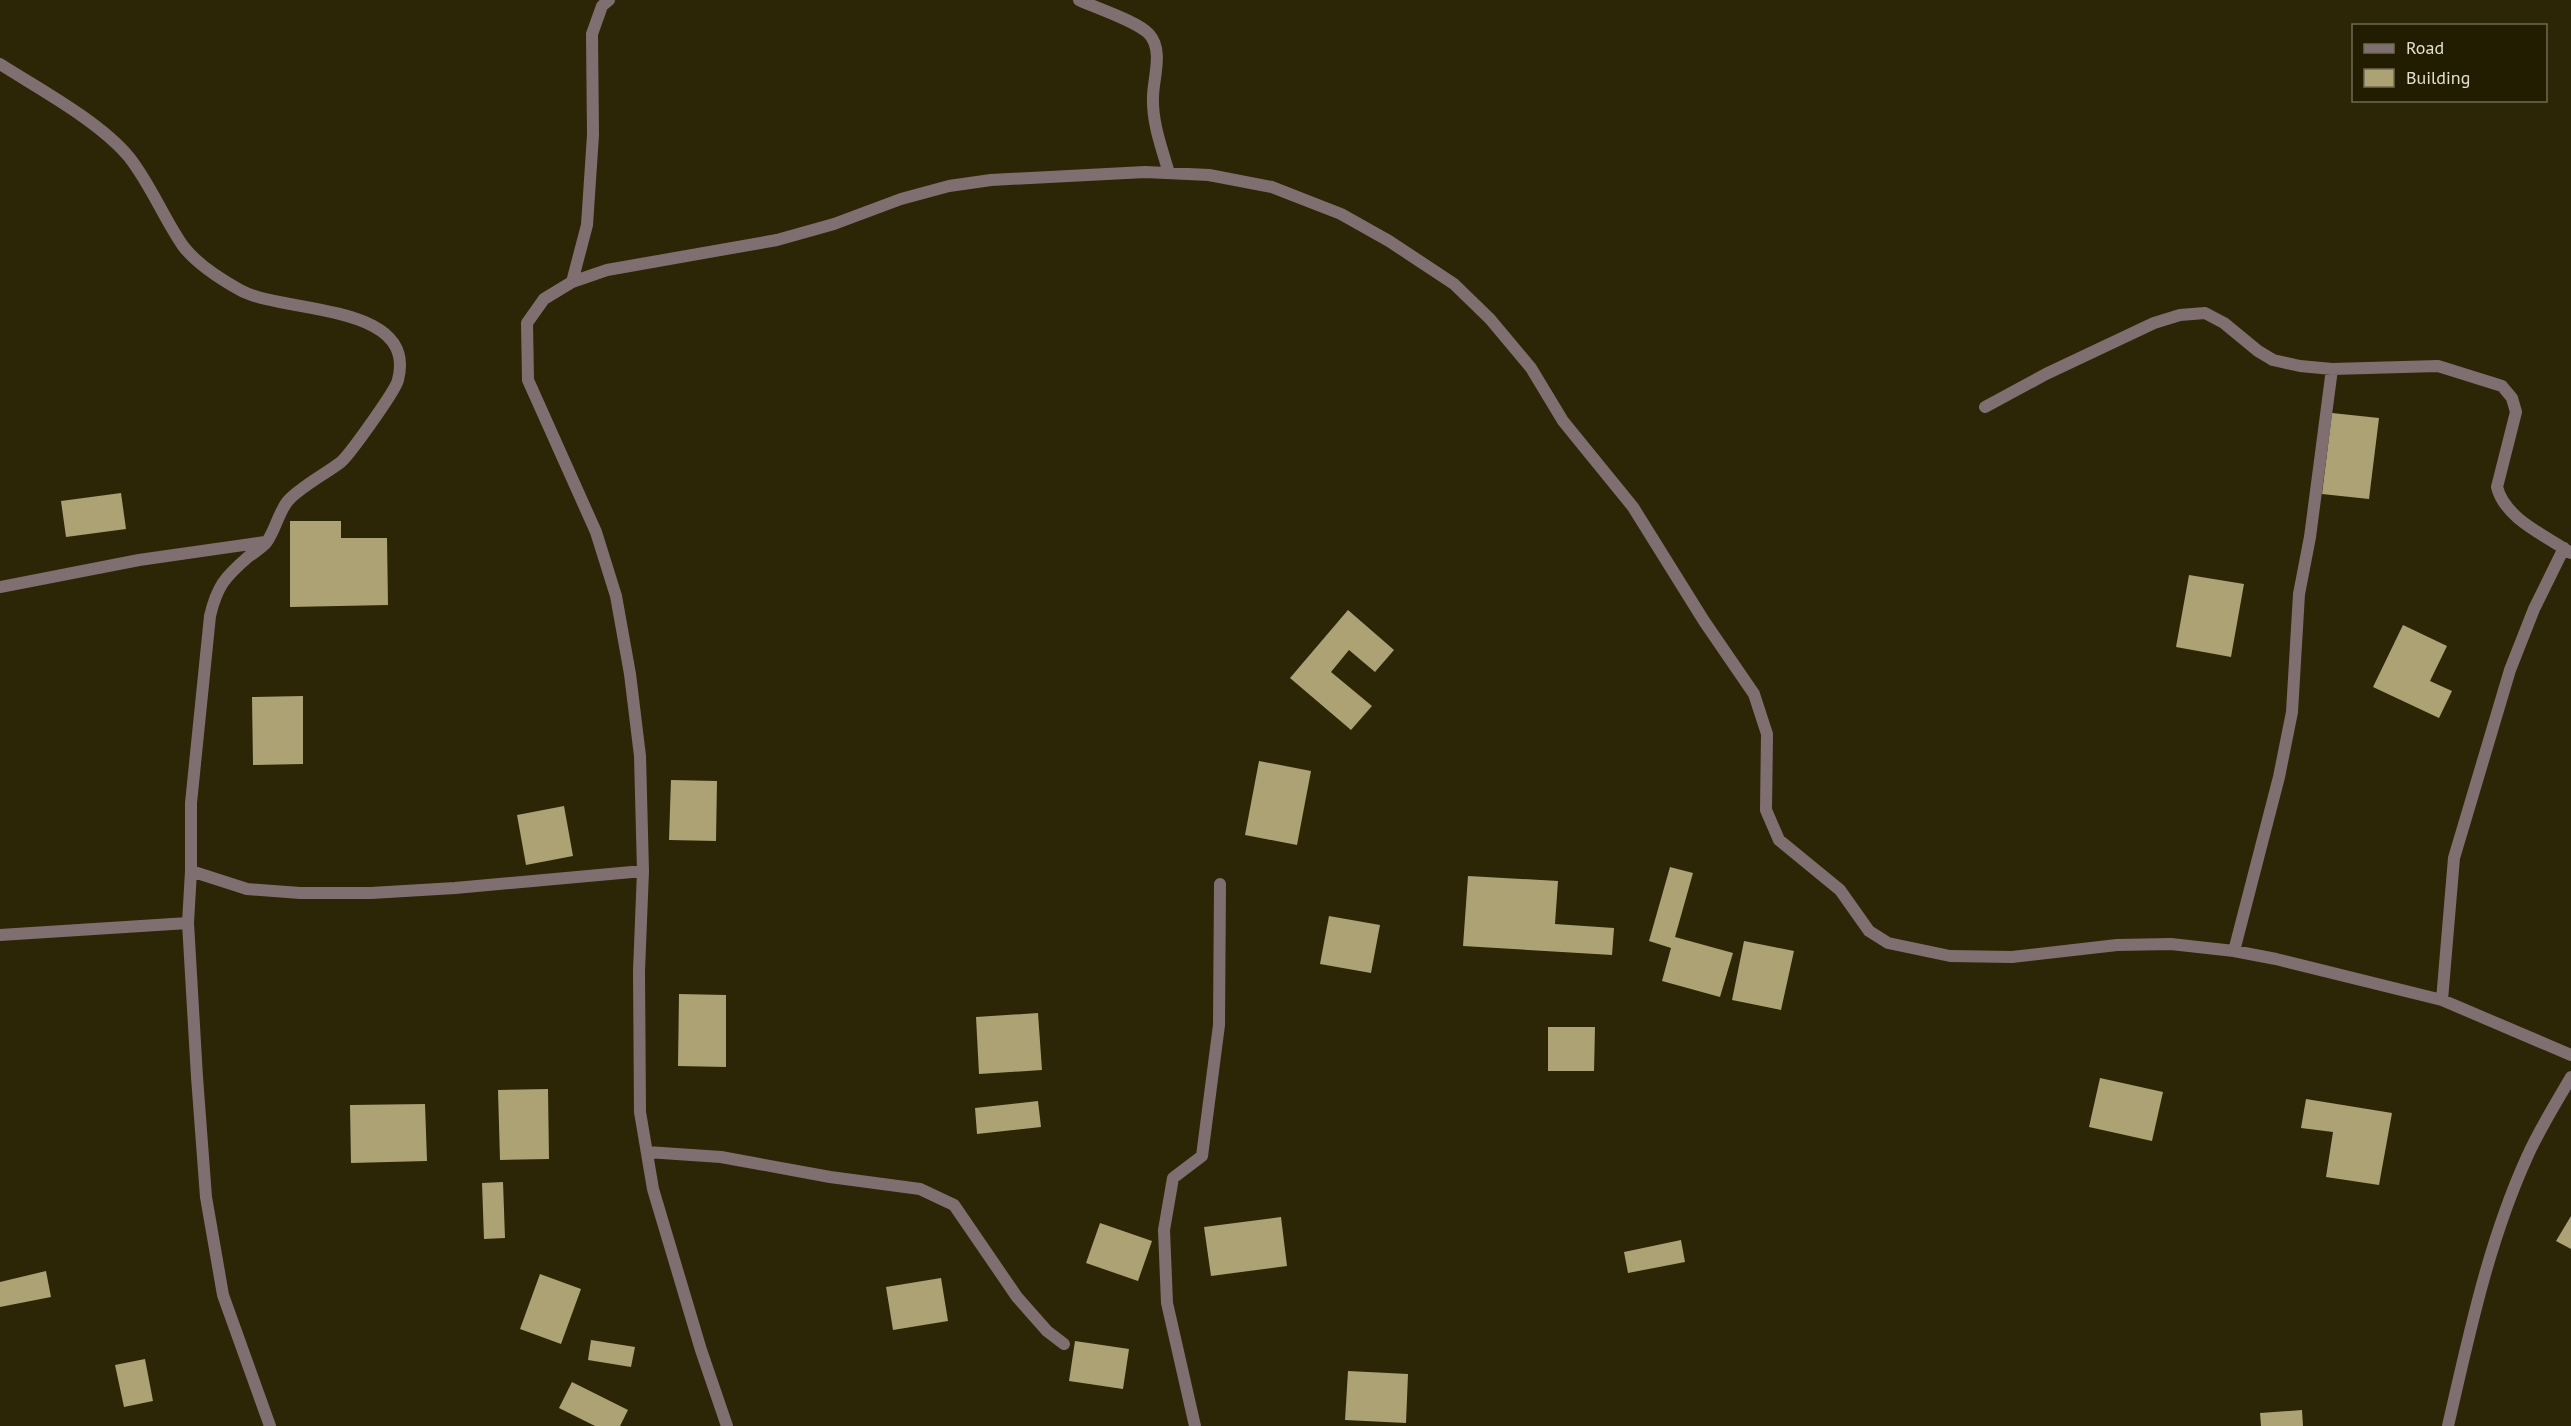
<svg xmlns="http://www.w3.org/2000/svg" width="2571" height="1426" font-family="'PT Sans',sans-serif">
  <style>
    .building { fill: #aca274 }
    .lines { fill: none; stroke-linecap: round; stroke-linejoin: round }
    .minor { stroke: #806f71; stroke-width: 12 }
  </style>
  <rect width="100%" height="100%" fill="#2c2607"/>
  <path class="building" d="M2332,413L2379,418L2369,499L2322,494Z
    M121,493L126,529L66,537L61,501Z
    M290,521H341V538H387L388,605L290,607Z
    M2189,575L2244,584L2231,657L2176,647Z
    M1348,610L1394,650L1375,672L1349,650L1331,672L1372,706L1351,730L1290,678Z
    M2403,625L2447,646L2430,681L2452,691L2439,718L2373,687Z
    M303,696V764L253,765L252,697Z
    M1259,761L1311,771L1297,845L1245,835Z
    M671,780L717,781L716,841L669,840Z
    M564,806L573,856L526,865L517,815Z
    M1670,867L1693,873L1675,937L1733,953L1720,997L1662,981L1671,948L1649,941Z
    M1468,876L1558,881L1555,924L1614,928L1612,955L1463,946Z
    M1329,916L1380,925L1371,973L1320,964Z
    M1744,941L1794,951L1781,1010L1732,1000Z
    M679,994L726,995V1067L678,1066Z
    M1038,1013L1042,1070L979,1074L976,1017Z
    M1548,1027H1595L1594,1071H1548Z
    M2100,1078L2163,1092L2152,1141L2089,1127Z
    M548,1089L549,1159L500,1160L498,1090Z
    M2306,1099L2392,1113L2379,1185L2326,1177L2333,1132L2301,1128Z
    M1038,1101L1041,1127L977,1134L975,1108Z
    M425,1104L427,1161L351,1163L350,1105Z
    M503,1182L505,1238L484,1239L482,1183Z
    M2571,1216V1249L2556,1241Z
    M1281,1217L1287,1266L1211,1276L1204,1227Z
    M1100,1223L1152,1241L1138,1281L1086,1263Z
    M1681,1240L1685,1262L1628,1273L1624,1252Z
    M46,1271L51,1297L0,1307V1282Z
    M540,1274L581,1289L561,1344L520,1329Z
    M941,1278L948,1321L893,1330L886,1287Z
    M591,1340L635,1347L631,1367L588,1360Z
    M1075,1341L1129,1349L1123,1389L1069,1381Z
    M145,1359L153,1401L124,1407L115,1365Z
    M1348,1371L1408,1374L1406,1423L1345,1420Z
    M572,1382L628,1410L620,1426H595L559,1408Z
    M2302,1410L2303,1426H2261L2260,1413Z"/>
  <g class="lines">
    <path class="minor" d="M1079,0C1096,8 1137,21 1149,34C1164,50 1153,79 1153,97C1152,123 1162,149 1169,173
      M0,64C39,89 99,121 129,157C151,185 163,217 183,246C196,263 222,280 240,290C283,314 418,302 398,380C396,390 350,454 341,462C327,473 297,489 287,502C278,514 275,531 266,543C261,548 254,553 248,557C225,577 217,586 210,616L191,803V871L188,923L197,1077L206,1197L223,1295L270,1426
      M572,282L587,225L593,135L592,34L602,6L609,0
      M1985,407L2046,374L2154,323L2180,315L2205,313L2224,323L2258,351L2273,360L2300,366L2332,369L2438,366L2502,386L2512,398L2516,412L2497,487C2505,519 2545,535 2571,553
      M0,587L139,560L265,542
      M191,871L247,889L300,893H371L455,888L643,871
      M0,935L188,923
      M2234,951L2279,777L2292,712L2299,594L2310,537L2332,369
      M2442,1000L2454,858L2510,670L2534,609L2564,548
      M647,1152L721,1157L830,1177L920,1189L954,1205L1017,1297L1047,1331L1064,1344
      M727,1426L701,1350L653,1189L640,1112L639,971L643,871L640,756L630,674L616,596L596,532L528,380L527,323L544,299L572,282L607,270L777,240L834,224L901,199L949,186L991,180L1145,172L1209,175L1272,187L1341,214L1389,241L1454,284L1490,319L1531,368L1563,421L1633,507L1704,621L1754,694L1767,734L1766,810L1779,840L1840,890L1869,931L1888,943L1950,956L2012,957L2117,945L2171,944L2234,951L2276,959L2442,1000L2571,1055
      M1195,1426L1167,1303L1164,1230L1173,1178L1202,1156L1219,1025L1220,884
      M2448,1426C2469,1335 2488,1243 2527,1157C2539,1130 2556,1103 2571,1077"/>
  </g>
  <rect x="2352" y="24" width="195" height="78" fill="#221c00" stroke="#706a53" stroke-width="1.5"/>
  <rect x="2364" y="44" width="30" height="9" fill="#806f71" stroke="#706a53" stroke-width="1.5"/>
  <text x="2406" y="54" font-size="18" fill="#e4e0cf">Road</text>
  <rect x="2364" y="69" width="30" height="18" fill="#aca274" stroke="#706a53" stroke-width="1.5"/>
  <text x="2406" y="84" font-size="18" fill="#e4e0cf">Building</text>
</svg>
